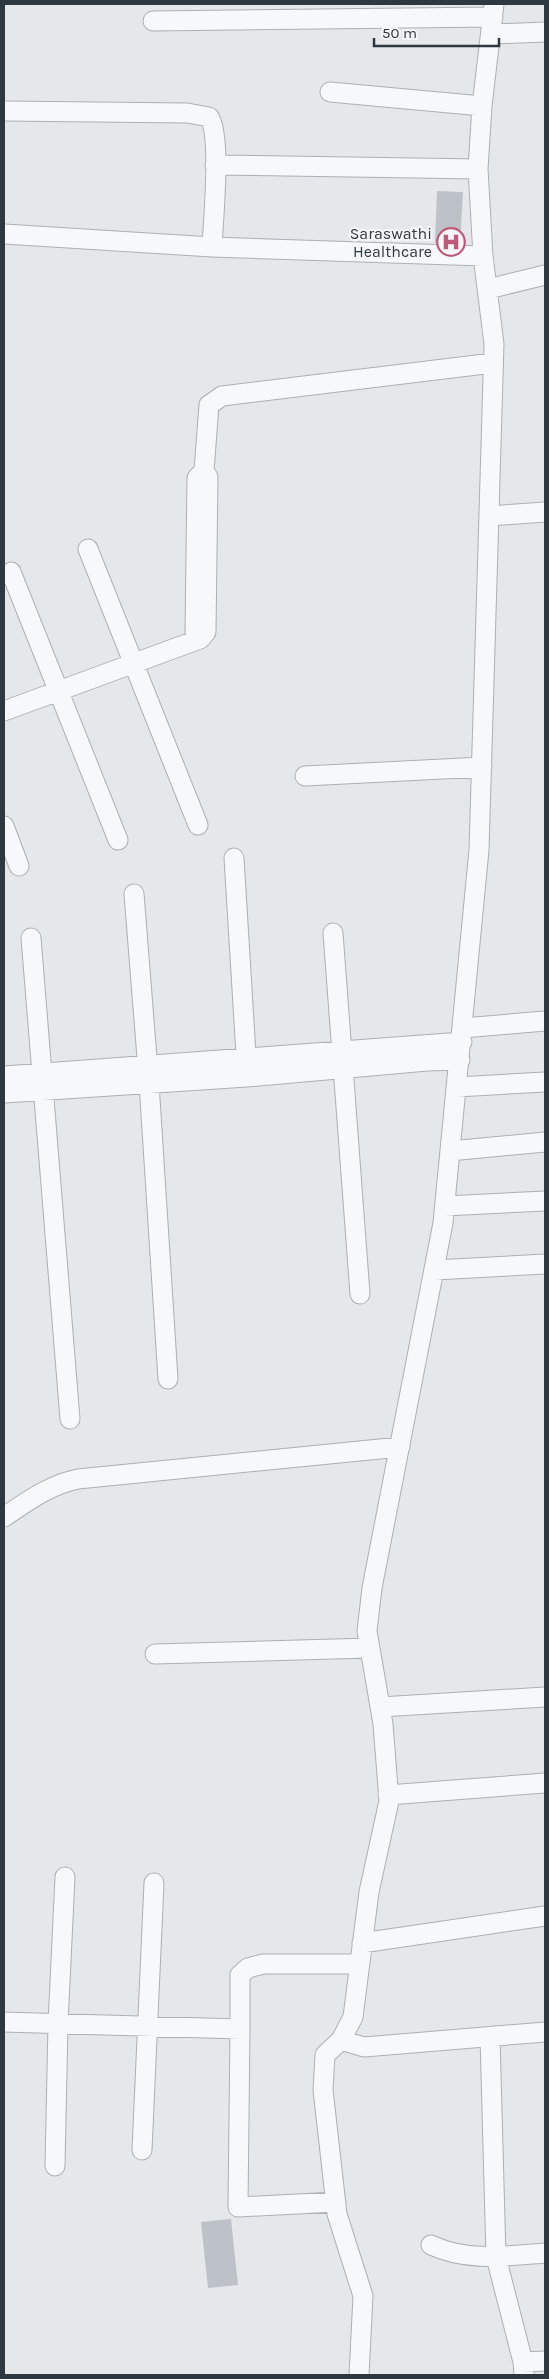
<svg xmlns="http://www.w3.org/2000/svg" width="549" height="2379" font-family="Karla,sans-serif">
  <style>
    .building { fill: #bcc2c7 }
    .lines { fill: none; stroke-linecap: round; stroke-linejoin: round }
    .minor-casing { stroke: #aab0b5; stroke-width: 21 }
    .minor { stroke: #f7f8f9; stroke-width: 19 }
    .labels { text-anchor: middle; stroke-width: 4.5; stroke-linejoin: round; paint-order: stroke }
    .poi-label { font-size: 16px; fill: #2e3841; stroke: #f4f6f8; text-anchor: end }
  </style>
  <rect width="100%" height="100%" fill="#e4e8eb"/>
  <path class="building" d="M437,191L463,192L460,244L435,243Z
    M231,2219L238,2285L208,2288L201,2222Z"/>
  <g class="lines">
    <defs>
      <path id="minor" d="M153,21L493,17
        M492,34L545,32
        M330,92L482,106
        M4,111L187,113L209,117C222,135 213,222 212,247
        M215,165L478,169
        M4,234L212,247L483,256
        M488,289L545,275
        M204,471L209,405L222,396L493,363
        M489,516L545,512
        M88,549L198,825
        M11,572L118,840
        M4,711L200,639L206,632L208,477L204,471L197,478L195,632L200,639
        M305,776L482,767
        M4,826L19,866
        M234,858L247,1071
        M134,894L149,1083L168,1379
        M333,933L360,1294
        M31,938L70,1419
        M463,1028L545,1021
        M4,1076L462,1042
        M457,1087L545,1082
        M4,1093L247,1077L427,1061L460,1060
        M450,1151L545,1142
        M445,1206L545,1201
        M434,1270L545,1264
        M4,1517C28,1501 49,1485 78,1479L400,1447
        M155,1654L370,1648
        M380,1707L545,1697
        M388,1795L545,1783
        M362,1943L545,1916
        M4,2022L240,2029V1975L248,1968L263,1964H359
        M240,2029L238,2207L336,2202
        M490,2037L496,2257L523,2362L524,2375
        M341,2040L364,2047L545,2032
        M142,2150L154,1883
        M55,2166L58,2024L65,1877
        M431,2245C467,2262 507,2256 545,2253
        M523,2362L545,2361
        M359,2375L363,2296L337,2214L323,2090L325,2055L341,2040L353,2017L369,1892L389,1801L383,1724L367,1631L372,1588L443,1223L479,850L494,344L483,256L478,169L482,106L494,4"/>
    </defs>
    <use href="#minor" class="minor-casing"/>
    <use href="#minor" class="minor"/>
  </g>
  <defs>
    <symbol id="hospital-ring" viewBox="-11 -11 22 22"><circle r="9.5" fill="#f4f6f8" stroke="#c05979" stroke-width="1.5"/><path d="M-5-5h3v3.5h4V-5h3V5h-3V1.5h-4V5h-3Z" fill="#c05979"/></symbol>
  </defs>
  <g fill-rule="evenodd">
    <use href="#hospital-ring" x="435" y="226" width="32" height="32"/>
  </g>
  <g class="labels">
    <g class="poi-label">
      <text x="432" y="239">Saraswathi<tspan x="432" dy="18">Healthcare</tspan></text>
    </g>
  </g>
  <rect width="549" height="2379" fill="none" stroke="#2e3841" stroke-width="10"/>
  <path d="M374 38v8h125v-8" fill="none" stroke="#2e3841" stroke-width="2.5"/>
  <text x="382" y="38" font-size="15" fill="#2e3841" stroke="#f4f6f8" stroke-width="4" paint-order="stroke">50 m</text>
</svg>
